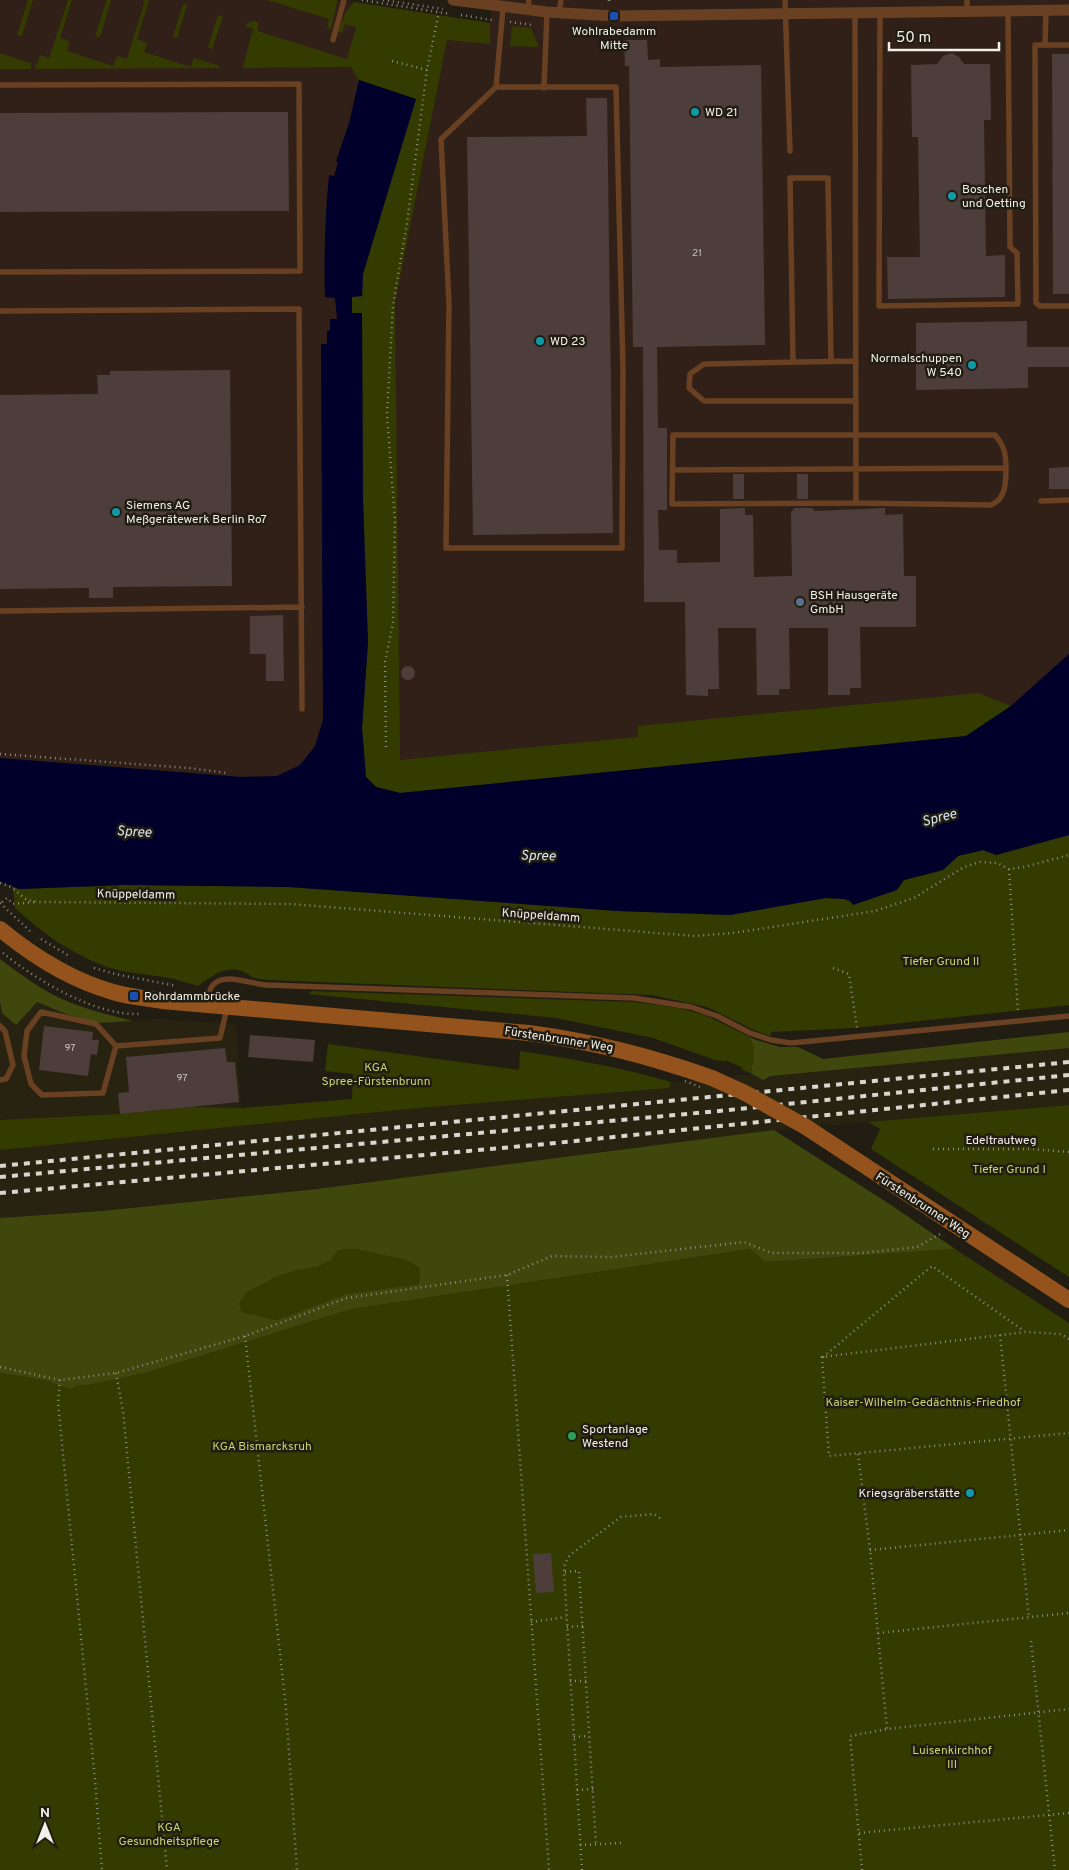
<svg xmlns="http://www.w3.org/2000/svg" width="1069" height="1870" font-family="Overpass,sans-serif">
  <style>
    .built { fill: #282311 }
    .industrial { fill: #302017 }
    .green { fill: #343b00 }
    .forest { fill: #40470c; fill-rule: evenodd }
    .water { fill: #00002b }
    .building { fill: #4d3e3c }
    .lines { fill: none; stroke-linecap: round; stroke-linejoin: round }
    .path { stroke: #8e8b82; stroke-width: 2.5; stroke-dasharray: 1 4; stroke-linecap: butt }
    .service { stroke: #694122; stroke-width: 5.5 }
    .minor { stroke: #694122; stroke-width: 11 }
    .secondary { stroke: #94531c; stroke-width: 16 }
    .rail { stroke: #d8d6cd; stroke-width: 4; stroke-dasharray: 6 6; stroke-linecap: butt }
    .path-bridge { stroke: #8e8b82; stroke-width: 2.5; stroke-dasharray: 1 4; stroke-linecap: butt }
    .secondary-bridge { stroke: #94531c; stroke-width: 16 }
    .transit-dot { fill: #1a4fb4; stroke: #211d12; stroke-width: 2 }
    .culture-dot { fill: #0f9aa8; stroke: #211d12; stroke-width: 2 }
    .service-dot { fill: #5c6f8a; stroke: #211d12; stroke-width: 2 }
    .leisure-dot { fill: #2e9e5b; stroke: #211d12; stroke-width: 2 }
    .labels { text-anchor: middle; stroke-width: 5; stroke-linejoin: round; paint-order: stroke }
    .number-label { font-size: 10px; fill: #c9c4bd }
    .poi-label { font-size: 12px; fill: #f2f0e8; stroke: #211d12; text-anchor: start }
    .street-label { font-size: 12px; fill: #f2f0e8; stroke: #211d12 }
    .park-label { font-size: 12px; fill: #c4d56e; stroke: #211d12 }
    .water-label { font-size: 14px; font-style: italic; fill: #d7e3f3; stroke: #211d12 }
  </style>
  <rect width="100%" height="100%" fill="#211d12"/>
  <path class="built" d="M0,982L99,1023L158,1019L236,1024L241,1108L424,1094L671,1082L1069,1044V1105L774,1130L317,1189L102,1211L0,1218Z"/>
  <path class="industrial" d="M0,0H342L490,23L493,0H1069V654L1011,706L277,776L241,777L0,758Z"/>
  <path class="green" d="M28,0H33L22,36L17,35Z
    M68,0H72L60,38L70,41L67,51L113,66L117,56L127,59L145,0H149L137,39L147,43L144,52L191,67L194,58L220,66V68L35,69V64L37,65L40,55L49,58Z
    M107,0H111L100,37L95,36Z
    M267,0H337V3L331,29L327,28L329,19Z
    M354,2L490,23V44L447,40L395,302L400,760L638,737V726L978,693L1011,706L966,736L400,793L376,787L366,777L362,728L368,642L363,500L362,314L352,313V297L362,296L363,274L416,99L359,80L351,67L243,68V66L253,29L245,26L246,24L253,21L259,23L257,31L347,59L356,27L345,24L342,33L338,32L345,13Z
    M183,4L187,5L177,38L173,37Z
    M218,15L223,17L212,49L208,47Z
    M512,26L531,28L539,47L510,46Z
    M0,53L31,63V69H0Z
    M1069,835V1005L855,1028L771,1032V1036L756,1031L707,1007L652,995L268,980C263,979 257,979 252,977C249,975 245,972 242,971C226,965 210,977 198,986C187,983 176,979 164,977C144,974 123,973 104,966C70,953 41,932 15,908L13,887L0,881L19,889L125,885L289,887L618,911L730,915L826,898L844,899L851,901L904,880L943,870L958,856L983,850L996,855Z
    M312,991L634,1002L679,1008L705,1015L748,1036C758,1047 753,1060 751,1073L742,1070L743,1068L725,1060L724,1062L719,1060L718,1061L653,1038L556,1018L308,994Z
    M328,1044L519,1070L520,1051C571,1059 621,1067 671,1082L669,1088L417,1108L0,1150V1120L120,1114L190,1107L242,1108L352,1099L353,1074L325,1071Z
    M1069,1105V1277L871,1149L880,1129L868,1122Z
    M356,1249L406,1260L420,1268L419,1284L346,1294L277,1320L242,1312L239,1304L247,1292L278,1276L298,1270L317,1267L330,1260L338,1250Z
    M752,1249L765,1262L955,1249L1069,1323V1870H0V1373L49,1381L71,1389L78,1385H89L149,1372L352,1309Z"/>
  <path class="forest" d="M0,959C20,974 40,989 62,999C84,1009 109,1015 133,1021L99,1023L66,1014L37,1002L16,1025L2,1013L0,1001Z
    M1069,1032V1048L770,1076L763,1080L751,1073C753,1060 758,1047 748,1036L756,1040L780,1047H798L823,1059Z
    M774,1130L891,1205L955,1249L765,1262L751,1249L352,1309L149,1372L89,1385H78L71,1389L53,1383L49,1381L0,1373V1218L102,1211L317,1189ZM356,1249L406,1260L420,1268L419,1284L346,1294L277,1320L242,1312L239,1304L247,1292L278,1276L298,1270L317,1267L331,1260L338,1250Z"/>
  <path class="water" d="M359,80L416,99L363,274L362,296L352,297V313H362L363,500L368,642L362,728L366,777L376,787L400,793L966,736L1011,706L1069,654V835L996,855L983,850L958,856L943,870L904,880L897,890L853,905L850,901L844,899L826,898L730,915L618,911L289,887L125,885L19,889L0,881V758L241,777L277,776L300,765L315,746L323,720L321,344H327V331L330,330V319H337L335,298L325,297C324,256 325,216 329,175L334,176L338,162L336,161L349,123Z"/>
  <path class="building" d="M624,40H647L648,60L660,59V67L761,65L765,345L657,347L658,428H667V510H658L659,550H677V563L720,562V509L745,508V515H753L754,577L792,576L791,512L795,508H809L814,509V511L885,508V515L903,514L904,576H916V627H860L861,688H850V695H828V628H789L790,689H779V695H757L756,628H718L719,689H708V696L686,695L685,602H644L643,347H633L629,66H625Z
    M952,53L959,57L964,64H990L991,120H984L986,256L1005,255V297L888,299L887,257H920L918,137H912L911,65L937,64L943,56Z
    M1052,54H1069V294H1053Z
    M586,98H607L613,533L473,535L467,137L587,136Z
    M288,112L289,211L0,212V113Z
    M1027,321V347H1069V367H1028V388L916,390V323Z
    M230,370L232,586L113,587V598H89V588L0,589V395L98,394L97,375H110V371Z
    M1069,467V489H1049V468Z
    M733,474H744V499H733Z
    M797,474H808V499H797Z
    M283,615L284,681H266V654H250V616Z
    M401 673a7 7 0 1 1 14 0a7 7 0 1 1-14 0Z
    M44,1026L93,1032L92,1040H99L97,1055L91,1054L88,1076L39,1070Z
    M250,1035L315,1040L313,1062L248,1057Z
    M225,1048L227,1062H235L239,1102L120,1114L118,1093L129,1092L126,1057Z
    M551,1553L554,1592L536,1593L533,1554Z"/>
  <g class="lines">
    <path class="path" d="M362,0L450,14
      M383,0L443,9
      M609,1V0
      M461,15L492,20
      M510,22L532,25
      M392,61L427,70L439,12
      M386,747L385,662L393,623L395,521L387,415L393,305L407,223L427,70
      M0,754L189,768L227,773
      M1009,869L1018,1012
      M0,883L11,887L27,900L40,902L291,904L695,936L733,933L875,911L914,898L964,867L980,862L997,863L1009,869L1024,867L1069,855
      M2,902L7,898L13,904L36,902
      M0,903L31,932
      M41,939L71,957
      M3,953C36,980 96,1016 139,1014
      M94,968L115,974L177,986
      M833,968L849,974L857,1028
      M933,1149H1032L1069,1152
      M507,1275L549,1870
      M1000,1335L1029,1618
      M245,1336L286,1708L297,1870
      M1069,1339L1061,1334L1025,1332L822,1357L829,1456L1069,1433
      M823,1357L932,1266L1024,1331
      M0,1367L60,1380L116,1373L245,1336L347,1298L507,1275L552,1256L611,1257L744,1242L771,1253H862L917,1247L940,1234
      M116,1373L123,1411L167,1870
      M60,1380L58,1403L95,1780L102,1870
      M858,1454L870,1550L887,1729
      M870,1550L1069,1530
      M565,1572L579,1571L596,1844
      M531,1622L566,1617
      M567,1627L583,1626
      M878,1633L1069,1613
      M1031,1641L1055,1870
      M570,1681H586
      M574,1737L589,1736
      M577,1790L593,1789
      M859,1833L1069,1813
      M580,1845L622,1843
      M582,1870L564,1572L565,1563L570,1555L621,1517L654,1514L661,1519
      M862,1870L850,1736L887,1729L1069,1709"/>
    <path class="service" d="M785,0L790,151
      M967,0V12
      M527,10L529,0
      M1046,11L1045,45H1069
      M559,13L561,0
      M880,13L879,306L1018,304L1017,253L1010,247L1008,12
      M855,14L856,503
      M333,40L344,0
      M1045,45H1035L1036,303L1040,306H1069
      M0,85L299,84L300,271L0,272
      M496,87H616L623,370L622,548H446L449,304L441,139L496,87L503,8
      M544,88L547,12
      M0,311L299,309L302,709
      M793,362L790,178H828L831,362
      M856,401H704L689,388L690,374L704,364L856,361
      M673,470L1006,468C1006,482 1006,499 991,505L856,503L672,504L673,435H995C1004,445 1006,454 1006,468
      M1041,501L1069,500
      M0,611L302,607
      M206,1003C208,997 209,989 213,985C224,972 251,984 266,985L634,998L691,1007L717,1016L750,1033L771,1040L791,1043L1069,1016
      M0,1026L5,1031L13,1065L6,1079L0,1080
      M116,1046L96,1024L41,1012L27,1031L24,1056L31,1084L42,1095L103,1093L116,1046L220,1038L227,1008"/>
    <path class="minor" d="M453,0L547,12L614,16L1069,10"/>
    <path class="secondary" d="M0,929C34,957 70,980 113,992C129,997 146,998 162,1001L529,1033C595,1042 649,1056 712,1078
      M806,1127L1069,1300"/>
    <path class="rail" d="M0,1166L1069,1062
      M0,1177L719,1111L1069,1075
      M0,1193L546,1144L1069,1090"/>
    <path class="path-bridge" d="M685,1081L700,1087"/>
    <path class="secondary-bridge" d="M712,1078L745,1093L806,1127"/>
  </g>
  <g class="transit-dot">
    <rect x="609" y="11" width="10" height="10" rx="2.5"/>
    <rect x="129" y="991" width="10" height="10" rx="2.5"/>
  </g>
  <g class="culture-dot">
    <circle cx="695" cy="112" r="5"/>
    <circle cx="952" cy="196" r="5"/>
    <circle cx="540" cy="341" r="5"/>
    <circle cx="972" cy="365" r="5"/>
    <circle cx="116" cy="512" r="5"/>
    <circle cx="970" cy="1493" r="5"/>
  </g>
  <circle class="service-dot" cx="800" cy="602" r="5"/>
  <circle class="leisure-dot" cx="572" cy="1436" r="5"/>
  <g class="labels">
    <g class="number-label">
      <text x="697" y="256">21</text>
      <text x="70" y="1051">97</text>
      <text x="182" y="1081">97</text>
    </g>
    <g class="poi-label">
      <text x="614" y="35" text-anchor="middle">Wohlrabedamm<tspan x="614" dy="14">Mitte</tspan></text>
      <text x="705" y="116">WD 21</text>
      <text x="962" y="193">Boschen<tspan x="962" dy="14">und Oetting</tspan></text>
      <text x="550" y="345">WD 23</text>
      <text x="962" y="362" text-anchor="end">Normalschuppen<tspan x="962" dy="14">W 540</tspan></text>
      <text x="126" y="509">Siemens AG<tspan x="126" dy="14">Meßgerätewerk Berlin Ro7</tspan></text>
      <text x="810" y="599">BSH Hausgeräte<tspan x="810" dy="14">GmbH</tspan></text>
      <text x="144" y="1000">Rohrdammbrücke</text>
      <text x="582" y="1433">Sportanlage<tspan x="582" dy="14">Westend</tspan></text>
      <text x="960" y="1497" text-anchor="end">Kriegsgräberstätte</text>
    </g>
    <g class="street-label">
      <text transform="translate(136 894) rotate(1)" y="4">Knüppeldamm</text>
      <text transform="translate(541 915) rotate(4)" y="4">Knüppeldamm</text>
      <text transform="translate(559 1039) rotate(9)" y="4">Fürstenbrunner Weg</text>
      <text x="1001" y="1144">Edeltrautweg</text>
      <text transform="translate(923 1205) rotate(33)" y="4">Fürstenbrunner Weg</text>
    </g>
    <g class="park-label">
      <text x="941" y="965">Tiefer Grund II</text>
      <text x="376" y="1071">KGA<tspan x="376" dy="14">Spree-Fürstenbrunn</tspan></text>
      <text x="1009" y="1173">Tiefer Grund I</text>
      <text x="923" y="1406">Kaiser-Wilhelm-Gedächtnis-Friedhof</text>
      <text x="262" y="1450">KGA Bismarcksruh</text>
      <text x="952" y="1754">Luisenkirchhof<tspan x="952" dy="14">III</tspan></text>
      <text x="169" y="1831">KGA<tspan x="169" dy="14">Gesundheitspflege</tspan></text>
    </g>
    <g class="water-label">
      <text transform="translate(939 817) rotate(-15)" y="5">Spree</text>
      <text transform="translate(134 831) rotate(3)" y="5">Spree</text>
      <text transform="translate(538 855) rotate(2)" y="5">Spree</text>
    </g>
  </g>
  <g transform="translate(45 1825)" stroke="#211d12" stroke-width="4" paint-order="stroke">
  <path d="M0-4L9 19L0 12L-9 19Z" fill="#f2f0e8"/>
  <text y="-8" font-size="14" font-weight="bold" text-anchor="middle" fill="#f2f0e8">N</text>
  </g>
  <path d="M889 42v8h110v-8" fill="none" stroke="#f2f0e8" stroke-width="2.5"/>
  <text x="896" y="42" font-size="15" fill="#f2f0e8" stroke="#211d12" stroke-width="4" paint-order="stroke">50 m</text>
</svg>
